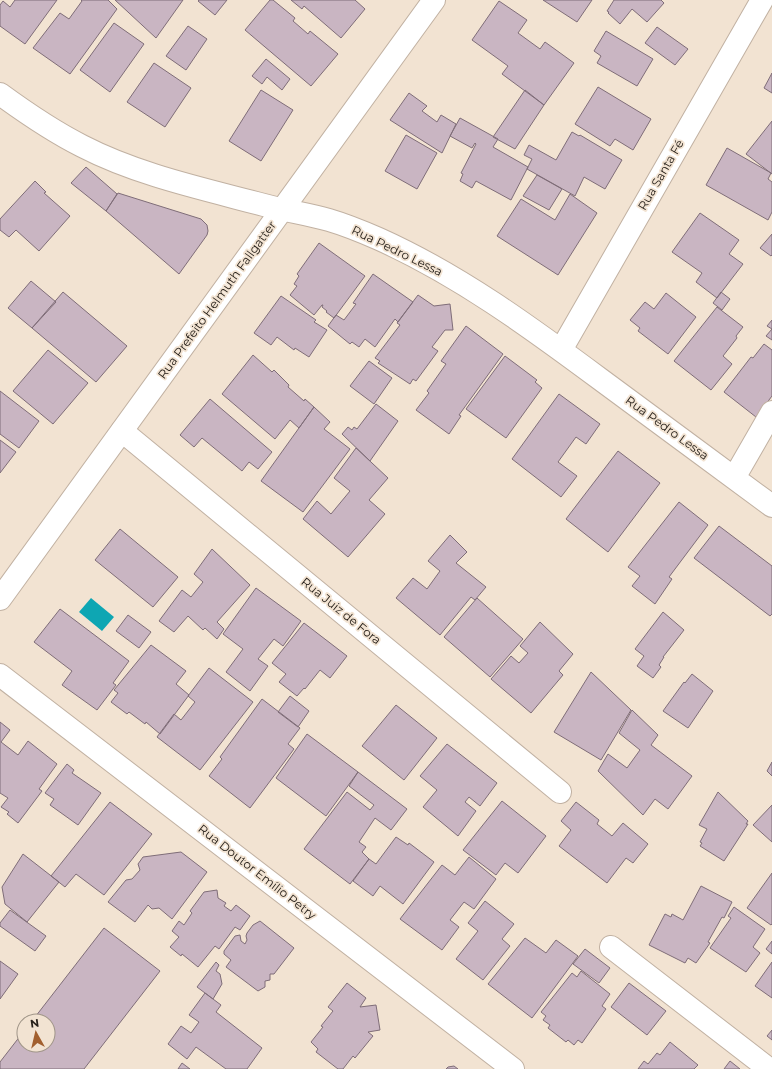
<svg xmlns="http://www.w3.org/2000/svg" width="772" height="1069" font-family="Montserrat,sans-serif">
  <style>
    .water { fill: #0ea6b3 }
    .building { fill: #c9b5c2; stroke: #7f6d78 }
    .lines { fill: none; stroke-linecap: round; stroke-linejoin: round }
    .minor-casing { stroke: #c1b1a2; stroke-width: 24 }
    .major-casing { stroke: #c1b1a2; stroke-width: 24 }
    .minor { stroke: #fff; stroke-width: 22 }
    .major { stroke: #fff; stroke-width: 22 }
    .labels { text-anchor: middle; stroke-width: 3.5; stroke-linejoin: round; paint-order: stroke }
    .street-label { font-size: 12px; fill: #26201a; stroke: #f2e3d2 }
  </style>
  <rect width="100%" height="100%" fill="#f2e3d2"/>
  <path class="water" d="M91,598L114,617L102,631L79,612Z"/>
  <path class="building" d="M15,0H57L25,44L0,26V5L3,1L10,7Z
    M81,0H108L117,9L70,74L33,48L60,13L69,19L82,1Z
    M115,0H183L156,38Z
    M199,0H227L215,15L198,1Z
    M270,0H273L295,18L293,21L308,34L310,31L338,54L311,86L245,30Z
    M291,0H355L365,9L341,38L304,6L302,9Z
    M543,0H592L577,22Z
    M614,0H661L664,3L647,22L632,9L620,24L608,13L609,12L607,11Z
    M499,1L527,20L518,33L540,49L545,42L574,63L544,105L502,74L508,66L472,40Z
    M114,23L144,44L110,92L80,70Z
    M188,26L207,39L186,70L166,56Z
    M657,27L688,49L675,65L645,43Z
    M606,31L653,59L637,86L597,63L601,56L594,51Z
    M266,59L290,79L282,90L267,77L262,84L252,76Z
    M154,63L191,88L165,127L127,102Z
    M772,73V93L764,88Z
    M598,87L651,119L633,150L615,139L610,146L575,124Z
    M261,90L293,110L261,161L229,141Z
    M525,90L544,105L515,149L493,137Z
    M409,93L427,106L422,111L437,122L441,115L456,124L442,153L390,120Z
    M460,118L498,139L493,147L528,167L511,200L476,181L472,188L460,181L463,174L461,173L476,144L475,143L472,148L450,136Z
    M772,121V174L746,154Z
    M572,132L579,136L580,135L622,160L605,189L584,177L575,196L527,169L532,159L524,155L529,145L556,160Z
    M406,135L437,153L417,189L385,171Z
    M727,148L771,173L768,179L772,182V212L768,220L706,185Z
    M86,167L117,194L106,211L71,183Z
    M537,175L562,189L549,210L523,196Z
    M35,181L46,192L44,193L70,216L39,251L16,230L9,237L0,230V219Z
    M118,193L201,219L207,225L208,231L207,235L179,274L106,211Z
    M570,194L597,213L558,275L497,236L521,199L555,220Z
    M700,213L739,240L729,254L743,264L717,298L696,282L702,273L672,252Z
    M772,234V255L771,256L760,248Z
    M319,243L365,276L334,318L326,312L327,311L322,307L323,305H322L314,315L290,295L297,286L294,284L299,276L297,274Z
    M373,274L413,302L398,322L395,319L375,347L365,339L359,347L352,342L350,344L328,326L336,315L344,320L356,304L353,303Z
    M31,281L56,302L32,328L8,308Z
    M63,292L127,346L96,382L32,328Z
    M721,292L730,299L722,310L713,303Z
    M666,293L696,317L668,354L638,331L640,328L630,320L645,302L654,309Z
    M418,295L434,306L450,304L453,330H445L432,347L438,351L416,381L413,379L410,384L378,363L380,361L375,358L400,325L397,323Z
    M281,296L316,320L314,322L327,330L309,357L295,348L294,350L277,337L271,345L254,333Z
    M717,307L743,327L736,336L737,338L723,356L732,364L711,390L674,361Z
    M772,320V340L766,336L772,329L767,326Z
    M466,326L503,354L459,415L461,416L449,434L416,410L429,393L427,391L446,364L441,361Z
    M764,344L772,350V396L756,417L724,392L751,357L753,358Z
    M48,350L88,383L53,424L13,391Z
    M253,355L272,372L274,370L289,385L288,387L304,401L305,399L314,407L299,428L290,420L275,439L222,394Z
    M505,356L537,380L535,382L542,388L506,438L466,409Z
    M369,361L392,378L374,404L350,386Z
    M0,391L39,421L19,448L0,434Z
    M559,394L600,424L586,444L576,437L558,462L577,476L561,497L512,459Z
    M210,399L272,452L258,469L249,462L242,471L202,438L194,447L180,435Z
    M376,404L398,421L370,461L342,434L348,427L352,430L354,427L357,429Z
    M314,407L330,422L324,429L350,449L303,512L261,481Z
    M0,440L16,452L0,473Z
    M356,448L388,478L369,500L385,514L348,557L303,519L317,501L331,514L350,491L334,478Z
    M618,451L660,483L608,552L566,519Z
    M679,502L708,525L669,577L672,579L655,604L632,586L640,576L628,567Z
    M719,526L772,566V614L770,616L694,558Z
    M120,529L178,577L153,607L95,560Z
    M450,535L467,552L456,563L486,587L475,600L471,597L440,635L396,598L413,578L427,589L440,571L428,561Z
    M212,549L250,585L217,622L224,629L217,639L205,628L203,630L188,616L174,632L159,621L182,590L191,597L203,582L194,574Z
    M256,588L301,621L283,646L274,639L258,659L268,666L250,691L226,672L243,649L223,634Z
    M477,598L523,639L490,677L444,637Z
    M60,609L129,661L113,683L116,685L97,710L62,685L72,671L34,642Z
    M663,612L684,630L663,657H664L659,665L661,667L653,678L637,666L644,656L635,649Z
    M128,615L151,632L139,648L116,631Z
    M540,622L573,654L559,671L563,675L531,713L491,679L511,656L519,663L528,653L520,646Z
    M304,623L347,656L330,678L320,670L305,689L304,688L297,696L279,682L286,674L272,663Z
    M151,645L186,671L176,684L189,695L160,734L146,722L145,724L129,712L127,714L111,702L118,693L114,690Z
    M209,668L253,702L200,770L157,737L174,714L181,720L195,702L188,696Z
    M591,672L631,710L601,760L554,732Z
    M692,674L713,691L688,728L663,711L684,682L685,683Z
    M290,696L309,711L298,727L278,712Z
    M262,699L300,728L288,744L294,749L250,808L209,776L222,759L220,757Z
    M396,705L437,738L404,780L362,746Z
    M632,710L658,735L651,745L692,776L668,809L655,799L643,815L598,771L608,754L627,768L640,750L619,733Z
    M0,722L10,730L1,742L18,755L28,741L57,764L39,789L42,791L18,823L7,814L9,812L1,807L8,798L0,793Z
    M307,734L358,772L326,816L276,778Z
    M447,744L497,783L480,806L469,797L465,802L476,811L458,836L423,807L437,790L420,776Z
    M772,762V776L767,771Z
    M67,764L74,770L72,773L101,793L78,825L50,805L54,799L45,793Z
    M358,772L407,809L391,830L375,818L359,842L366,847L362,852L369,859L350,884L304,849L347,792L370,810L374,805L349,786Z
    M718,792L748,821L746,824H748L724,861L700,846L702,843L700,842L707,829L699,825Z
    M502,801L546,836L518,873L505,863L496,875L463,850Z
    M110,802L152,834L104,895L76,874L65,887L51,876Z
    M576,802L599,820L597,824L612,836L623,823L648,844L633,863L626,858L607,883L559,846L571,830L561,821Z
    M772,805V842L753,825Z
    M396,837L408,845L409,843L434,862L403,904L380,886L373,896L353,881L369,859L376,864Z
    M181,852L207,872L172,919L159,908L152,909L148,905L135,922L108,902L126,880L132,879L140,870L138,864L143,857Z
    M23,854L59,882L27,922L5,904L2,887Z
    M469,857L496,879L474,909L464,902L450,920L459,927L442,950L400,919L442,865L455,875Z
    M772,873V924L771,925L747,908Z
    M701,886L732,902L724,918L722,917L708,942L710,943L696,963L688,958L685,963L649,945L665,914L671,917L672,914L683,920Z
    M217,890L218,898L226,903L224,906L231,911L236,905L250,916L240,930L235,927L219,949L215,946L198,967L182,954L181,956L170,947L179,937L172,931L179,921L184,925L192,913L190,911L204,892Z
    M485,901L514,924L502,939L510,946L483,980L456,959L478,931L468,923Z
    M734,907L765,929L753,947L760,953L746,972L710,948L731,918L728,916Z
    M10,910L46,936L35,951L0,926V923Z
    M260,921L294,948L274,974H270V980L265,981V987L258,991L226,967L231,960L224,954V951L235,936L240,935L241,941L245,944L247,940L246,936L247,933L253,925Z
    M104,928L160,971L84,1069H0V1062L24,1031V1045H48V1021H32Z
    M525,938L546,953L556,940L578,956L532,1018L488,984Z
    M772,941V954L766,949Z
    M585,949L610,968L599,983L573,964Z
    M0,961L18,974L0,999Z
    M216,962L219,965L216,971L220,974L222,984L213,999L197,987Z
    M772,962V998L755,986Z
    M581,971L610,994L602,1006L606,1009L582,1043L578,1040L574,1045L568,1040L566,1042L548,1028L550,1025L543,1020L546,1016L541,1012L572,973L577,977Z
    M347,983L366,998L360,1007L376,1005L380,1030L368,1032L373,1036L355,1058L353,1056L343,1069H338L316,1052L318,1049L311,1042L323,1027L321,1026L333,1011L328,1007Z
    M629,983L666,1011L647,1035L611,1007Z
    M205,993L221,1005L216,1012L262,1048L247,1069H226L196,1047L187,1059L168,1044L181,1026L191,1033L199,1022L189,1015Z
    M772,1030V1040L767,1036Z
    M670,1042L698,1065L694,1069H638L644,1061L648,1064L657,1053L660,1055Z
    M730,1061L740,1069H724Z
    M182,1063L190,1069H178Z
    M454,1066L458,1069H446L448,1067Z"/>
  <g class="lines">
    <defs>
      <path id="minor" d="M0,94C26,113 54,132 82,146C138,175 204,189 264,205C286,211 308,214 329,220C346,225 363,232 379,239C459,275 530,327 600,379C657,421 715,464 772,506
        M561,350L762,0
        M122,431L560,792
        M734,478L772,412
        M0,675L513,1069
        M611,947L769,1069"/>
      <path id="major" d="M0,599L434,0"/>
    </defs>
    <use href="#minor" class="minor-casing"/>
    <use href="#major" class="major-casing"/>
    <use href="#minor" class="minor"/>
    <use href="#major" class="major"/>
  </g>
  <g class="labels">
    <g class="street-label">
      <text transform="translate(661 175) rotate(-60)" y="4">Rua Santa Fé</text>
      <text transform="translate(397 251) rotate(26)" y="4">Rua Pedro Lessa</text>
      <text transform="translate(217 300) rotate(-54)" y="4">Rua Prefeito Helmuth Fallgatter</text>
      <text transform="translate(667 428) rotate(36)" y="4">Rua Pedro Lessa</text>
      <text transform="translate(341 611) rotate(39)" y="4">Rua Juiz de Fora</text>
      <text transform="translate(257 872) rotate(38)" y="4">Rua Doutor Emílio Petry</text>
    </g>
  </g>
  <g transform="translate(36 1033) rotate(352)"><circle r="19" fill="#f2e3d2" stroke="#a09588"/>
  <path d="M0-3L7 15L0 10L-7 15Z" fill="#a25f2e"/>
  <text y="-6" font-size="11" font-weight="bold" text-anchor="middle" fill="#26201a">N</text>
  </g>
</svg>
